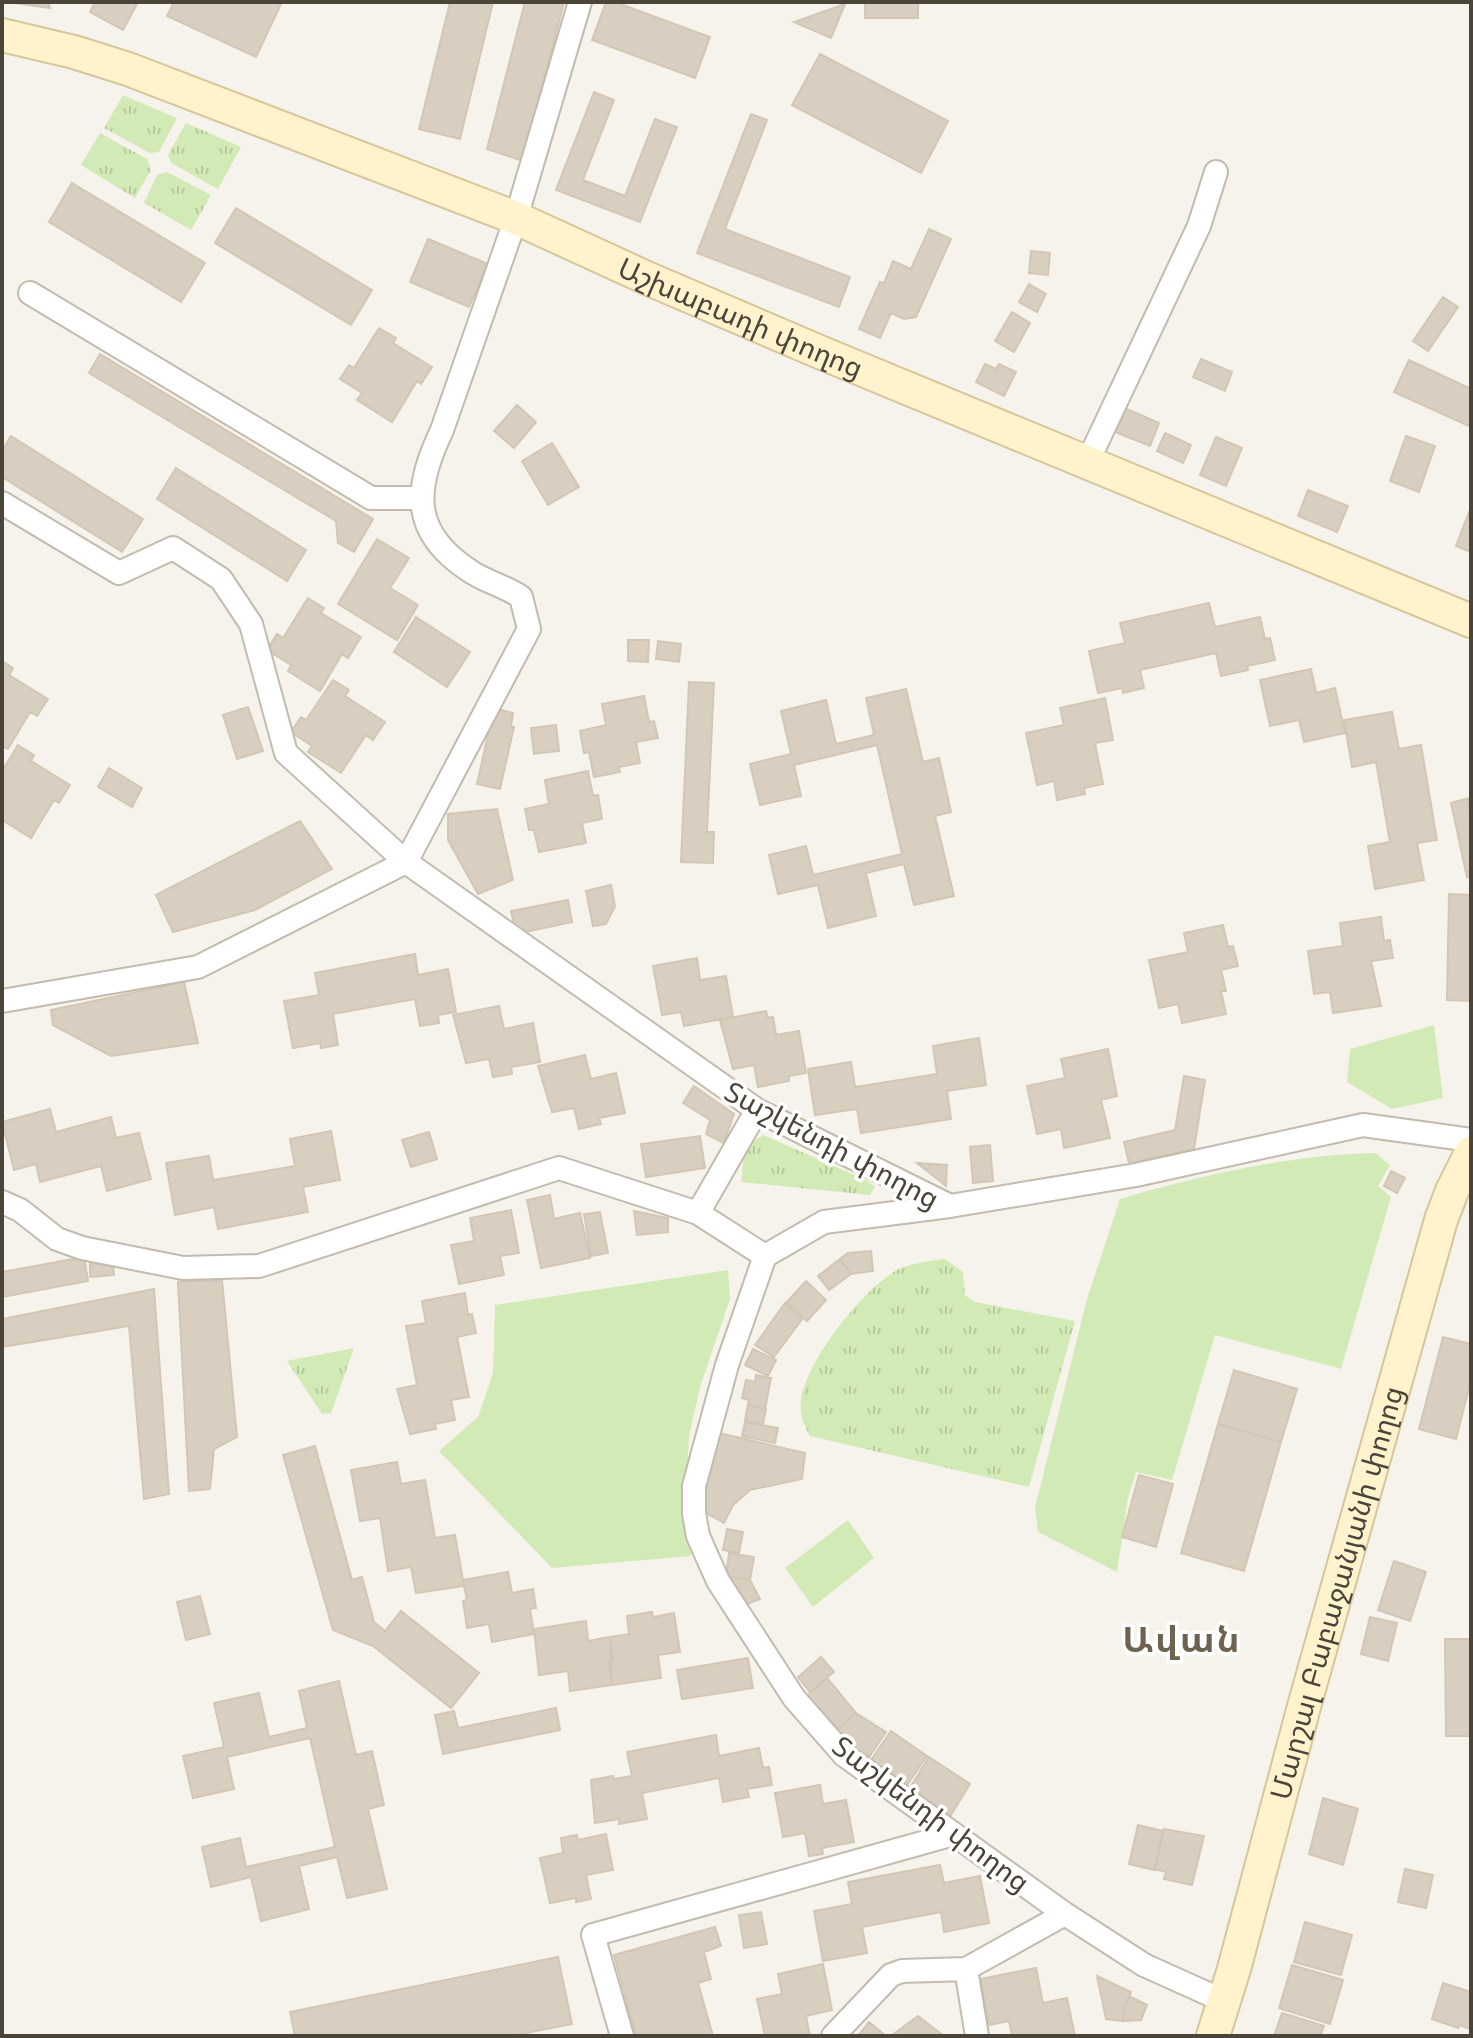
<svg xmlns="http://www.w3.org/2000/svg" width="1473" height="2038" font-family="'DM Sans','Noto Sans Armenian',sans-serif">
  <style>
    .grass { fill: url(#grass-tufts) }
    .park { fill: #d2eab5 }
    .building { fill: #d8cfc1; stroke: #d3c7b4; stroke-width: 2 }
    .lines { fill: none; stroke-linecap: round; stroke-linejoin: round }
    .street-casing { stroke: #c2bbae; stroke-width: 26 }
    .secondary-casing { stroke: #d6c79b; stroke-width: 36 }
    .street { stroke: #fff; stroke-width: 22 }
    .secondary { stroke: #fff3cd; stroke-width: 32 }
    .labels { text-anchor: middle; stroke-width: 7; stroke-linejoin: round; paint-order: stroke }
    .street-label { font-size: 28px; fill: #4b4439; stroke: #fff }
    .district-label { font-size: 36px; font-weight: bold; letter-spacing: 2px; fill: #6e6250; stroke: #fff }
  </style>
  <defs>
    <pattern id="grass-tufts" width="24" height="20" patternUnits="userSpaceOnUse" patternTransform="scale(2)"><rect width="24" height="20" fill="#d2eab5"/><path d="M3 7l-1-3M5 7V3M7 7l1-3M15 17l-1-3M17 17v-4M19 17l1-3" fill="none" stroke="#b6ca9c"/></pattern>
  </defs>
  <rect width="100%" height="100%" fill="#f6f3ec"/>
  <path class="grass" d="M123,95L177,118L159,152L150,153L104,128Z
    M186,123L241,147L218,189L171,163L168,155Z
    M100,133L147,159L151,170L135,198L81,165Z
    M167,172L211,195L191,230L144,203L157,175Z
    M763,1135L868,1181L875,1187L870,1195L741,1182L745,1147Z
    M945,1259L963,1272L965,1295L975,1302L1075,1321L1029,1487L810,1436C804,1425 799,1415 801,1401C806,1361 862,1290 897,1270C911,1263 930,1261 945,1259Z
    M354,1348L331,1413L322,1414L287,1361Z"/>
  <path class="park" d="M1434,1025L1443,1098L1392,1109L1347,1082L1350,1049Z
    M1375,1153L1390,1165L1378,1186L1391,1197L1341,1369L1215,1335L1172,1480L1136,1472L1128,1498L1117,1572L1038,1532L1035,1508L1087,1299L1120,1199C1202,1175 1289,1155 1375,1153Z
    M728,1270L730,1299L701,1384L689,1435L686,1505L691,1556L552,1568L439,1451L478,1417L493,1373L495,1305Z
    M848,1520L874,1558L813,1607L785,1568Z"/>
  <path class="building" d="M8,2H48L50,8Z
    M95,2H138L123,30L90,12Z
    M174,2H282L256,57L167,16Z
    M450,2H493L460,139L419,129Z
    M525,2H564L523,161L487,149Z
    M606,2H615L710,37L695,78L592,40Z
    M865,2H918V18H865Z
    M845,4L831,38L794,22Z
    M820,54L948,121L921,173L792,105Z
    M594,92L614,100L583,180L625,196L655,119L677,127L640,222L556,190Z
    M751,114L767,120L725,229L850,277L839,307L697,253Z
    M72,183L205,263L181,302L49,222Z
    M236,208L372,290L351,325L215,243Z
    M929,229L951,239L916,317L904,319L891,313L880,338L859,329L880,282L884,283L893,261L911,269Z
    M428,239L488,264L469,307L410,282Z
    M1031,251L1050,253L1048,275L1029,273Z
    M1029,284L1046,294L1037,312L1019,302Z
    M1443,297L1458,307L1428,351L1413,341Z
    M1012,312L1030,323L1014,352L995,341Z
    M379,328L396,338L393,343L432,367L421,384L417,381L392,422L357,400L362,393L340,379L349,365L354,368Z
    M100,354L373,519L354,552L338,543L336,521L89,373Z
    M1201,359L1232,372L1225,391L1193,377Z
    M1409,360L1471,389V427L1394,392Z
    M985,364L996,369L999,364L1016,372L1004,396L976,382Z
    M517,405L536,422L514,448L494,431Z
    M1120,406L1159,423L1150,446L1110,430Z
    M1165,433L1191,445L1183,463L1157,451Z
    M11,436L143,519L122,552L2,477V451Z
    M1406,436L1435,446L1419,492L1390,481Z
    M1216,437L1242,448L1226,486L1200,475Z
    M552,443L579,487L548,505L522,461Z
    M176,468L306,550L287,581L157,499Z
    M1308,490L1348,506L1337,532L1298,516Z
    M1471,507V552L1456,546Z
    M377,539L409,558L390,588L418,605L397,640L338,604Z
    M308,598L324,608L321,613L361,637L348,658L342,654L320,691L288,671L291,665L267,650L277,634L283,638Z
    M1209,603L1215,627L1260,617L1265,639L1270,638L1275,660L1247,666L1248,670L1221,676L1216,653L1140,670L1144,688L1123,693L1122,688L1098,693L1089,651L1125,643L1120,623Z
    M416,617L470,652L447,687L394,652Z
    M628,640H649L648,662L628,661Z
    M658,641L681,644L679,662L656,659Z
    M2,661L13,668L9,675L48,699L37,716L30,712L8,749L2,746Z
    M1311,669L1316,693L1335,688L1345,733L1304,742L1299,720L1270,726L1260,680Z
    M333,680L349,690L345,696L385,722L373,740L366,735L341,773L308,752L312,746L291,732L301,717L306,720Z
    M689,682L714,683L707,832H714L713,863L681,862Z
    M906,689L923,762L939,758L951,812L935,816L954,896L914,905L904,864L866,873L876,916L828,928L818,885L778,894L769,855L806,846L813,875L902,854L877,745L794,765L801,796L760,805L750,764L791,754L781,711L826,700L836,744L874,735L866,698Z
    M644,696L649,722L654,721L658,738L636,742L640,763L619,767L620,772L594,777L589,752L584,753L580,731L606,725L602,704Z
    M1105,698L1113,740L1095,743L1103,784L1084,788L1085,794L1057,800L1054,781L1037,785L1026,733L1064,725L1060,708Z
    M248,707L263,751L237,759L223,715Z
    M494,708L513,713L511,726L514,727L500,789L477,784Z
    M1392,712L1399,749L1421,745L1437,840L1417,843L1424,880L1375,889L1368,846L1390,842L1376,762L1352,767L1344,720Z
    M556,725L559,751L534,754L531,728Z
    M18,745L34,755L31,761L70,785L59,803L54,800L31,838L2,820V771Z
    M109,768L142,788L132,807L98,787Z
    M588,771L593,796L598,795L602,819L582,823L586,843L539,852L534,830H529L525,809L549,804L545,780Z
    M1469,798L1471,877H1467L1451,803Z
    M497,809L513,880L478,894L448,840V814Z
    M300,821L332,869L255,910L173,932L156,895Z
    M611,885L615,906L606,924L593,926L586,891Z
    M1449,894L1471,895V1001L1447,1000Z
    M568,900L572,922L516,934L511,911Z
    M1381,917L1384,941L1390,940L1393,958L1371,961L1381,1006L1333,1013L1330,992L1314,994L1308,951L1343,946L1340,923Z
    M1223,925L1228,947L1233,946L1238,966L1221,970L1226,991H1221L1226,1014L1182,1023L1178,1004L1159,1008L1149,960L1188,952L1184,933Z
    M415,954L418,975L448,969L456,1012L438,1015L439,1023L420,1026L415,999L333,1014L338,1045L321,1048L320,1043L293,1048L284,1001L319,995L315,973Z
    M697,958L700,980L726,976L733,1017L684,1026L681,1012L662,1015L653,966Z
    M184,982L198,1043L111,1056L53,1025L51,1010Z
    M499,1006L504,1029L533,1023L540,1062L511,1067L512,1074L493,1077L489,1059L466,1063L453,1015Z
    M766,1011L768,1018L773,1017L776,1035L799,1031L806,1073L789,1076V1081L758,1087L754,1065L733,1069L720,1020Z
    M979,1038L986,1085L947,1091L951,1119L861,1133L857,1109L815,1115L808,1069L851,1062L855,1087L937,1074L933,1046Z
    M1108,1049L1117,1096L1101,1100L1110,1138L1064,1148L1061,1129L1037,1134L1027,1086L1065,1078L1061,1059Z
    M585,1055L591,1079L616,1073L625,1113L599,1118L601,1124L579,1129L574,1108L552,1112L538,1066Z
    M1184,1076L1205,1080L1194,1149L1129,1163L1124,1142L1175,1130Z
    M694,1086L734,1114L724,1143L706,1134L710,1120L683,1103Z
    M50,1109L56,1132L111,1117L116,1138L139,1133L151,1179L107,1191L101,1166L40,1182L36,1164L14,1170L2,1122Z
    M331,1131L340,1180L303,1187L308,1212L218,1229L214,1207L175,1215L166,1163L209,1156L213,1180L295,1166L290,1139Z
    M429,1132L437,1159L411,1167L402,1140Z
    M700,1136L705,1168L646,1177L641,1144Z
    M990,1145L993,1181L973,1183L970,1147Z
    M917,1163L947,1165L946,1186Z
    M1391,1171L1405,1178L1397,1193L1384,1186Z
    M550,1195L554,1219L580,1213L590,1258L541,1268L527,1200Z
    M511,1210L519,1253L500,1256L504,1275L459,1284L451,1245L474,1241L470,1218Z
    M634,1211L668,1218V1232L637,1235Z
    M600,1212L608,1253L591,1256L584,1214Z
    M871,1251L873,1271L851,1274L840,1259L848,1253Z
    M84,1257L88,1281L2,1297V1272Z
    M840,1259L851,1274L829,1290L818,1276Z
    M113,1263L114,1275L90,1277V1264Z
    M222,1280L237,1437L214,1449L210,1489L189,1491L178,1282Z
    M806,1281L826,1300L807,1321L787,1302Z
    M154,1289L169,1494L144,1499L129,1326L2,1347V1319Z
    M465,1293L468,1315L472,1314L476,1333L457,1337L469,1397L451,1400L455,1420L435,1424L436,1429L410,1434L397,1389L417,1385L406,1326L426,1323L422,1301Z
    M785,1303L802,1319L774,1357L755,1345Z
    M1443,1337L1471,1344V1380L1456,1439L1419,1429Z
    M753,1349L776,1360L768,1376L745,1365Z
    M1234,1370L1297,1389L1281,1442L1218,1424Z
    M756,1375L771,1378L765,1409L748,1405L749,1400L742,1398L746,1380L755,1382Z
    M748,1405L766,1409L763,1424L745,1420Z
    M745,1422L778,1428L775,1443L742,1436Z
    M1218,1424L1281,1442L1244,1571L1181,1553Z
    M715,1432L805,1453L802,1479L750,1490L733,1505L724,1523L702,1511Z
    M315,1446L352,1580L362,1577L374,1622L385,1631L401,1611L479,1673L451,1708L373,1646L333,1630L283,1455Z
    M397,1462L401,1484L425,1480L435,1538L455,1535L464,1586L416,1593L411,1567L388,1571L380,1518L360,1521L351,1470Z
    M1139,1475L1173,1484L1156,1547L1122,1537Z
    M727,1529L743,1532L739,1553L723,1550Z
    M729,1553L754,1557L750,1580L726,1576Z
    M1394,1561L1426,1572L1410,1621L1378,1610Z
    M508,1572L512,1593L533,1589L536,1608L530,1609L534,1634L492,1642L489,1624L467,1628L463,1601L467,1600L463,1580Z
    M726,1576L750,1580L760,1599L740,1607Z
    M200,1596L210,1634L186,1640L177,1602Z
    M652,1612L653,1617L674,1613L680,1652L658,1655L661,1678L612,1685L610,1637L629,1634L627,1616Z
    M1370,1617L1397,1623L1388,1661L1361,1654Z
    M586,1621L588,1641L610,1637L613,1660L609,1661L612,1685L570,1691L568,1671L539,1675L534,1629Z
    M1445,1639H1471V1736H1446Z
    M821,1657L834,1672L810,1692L798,1677Z
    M748,1658L753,1688L682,1699L677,1670Z
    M827,1678L856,1713L834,1732L805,1697Z
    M339,1681L356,1755L372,1751L384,1805L368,1809L387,1889L347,1898L337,1857L299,1866L309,1909L261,1921L251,1877L211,1887L202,1847L240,1838L246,1867L335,1847L310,1738L227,1757L234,1789L193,1798L183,1756L224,1747L214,1703L259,1693L269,1737L307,1728L299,1691Z
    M556,1708L560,1730L443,1754L435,1715L454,1711L458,1728Z
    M856,1713L886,1732L869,1757L834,1732Z
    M891,1731L927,1756L905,1788L869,1763Z
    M716,1735L719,1756L759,1748L763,1768L769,1767L772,1785L747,1789L749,1797L723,1802L719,1778L642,1793L647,1819L619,1824V1819L595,1823L591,1780L613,1776L614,1779L632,1776L627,1752Z
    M929,1757L970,1784L949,1818L908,1791Z
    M820,1785L823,1804L846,1800L854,1842L822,1848L823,1854L809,1856L805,1833L783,1837L775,1793Z
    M1323,1798L1358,1809L1343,1865L1309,1854Z
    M1138,1825L1163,1831L1154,1870L1129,1864Z
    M1164,1829L1204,1836L1192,1885L1164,1879L1166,1872L1155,1869Z
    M606,1834L613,1870L586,1875L591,1899L576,1902V1898L550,1903L540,1858L563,1853L561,1838L577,1835L578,1840Z
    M940,1865L944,1883L980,1876L989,1923L944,1932L941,1912L862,1927L867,1953L823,1961L814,1911L852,1904L848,1882Z
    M1405,1869L1433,1875L1426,1908L1398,1902Z
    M761,1912L767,1944L744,1948L739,1915Z
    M1305,1922L1352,1935L1341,1975L1294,1962Z
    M715,1927L721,1946L704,1952L711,1979L698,1983L713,2036H636L614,1955Z
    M558,1957L572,2024L511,2036H295L290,2012Z
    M823,1964L832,2010L806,2016L810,2036H765L757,1999L782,1994L778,1974Z
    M1292,1965L1343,1980L1330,2024L1279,2008Z
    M1036,1968L1043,2003L1067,1998L1075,2036H1012L1009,2021L989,2025L980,1979Z
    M1097,1976L1131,1992L1124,2009L1123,2021L1106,2019Z
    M1443,1983L1471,1992V2029L1459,2025L1458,2028L1432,2019Z
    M1129,1996L1147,2005L1141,2020L1123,2021L1124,2009Z
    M1282,2013L1324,2026L1320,2036H1274Z
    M918,2016L944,2036H891Z
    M869,2022L886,2036H858Z"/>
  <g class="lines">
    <defs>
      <path id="street" d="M30,293L371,498H420
        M1088,461L1199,226L1216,172
        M2,503L119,573L173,548L221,579L251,624L286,753L406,862L757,1110L950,1206
        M406,862L529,629L521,597C505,586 486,582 470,571C410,532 414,489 442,430L516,218L580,2
        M2,1001L198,967L406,862
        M2,1202L20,1210L57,1239L82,1248L183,1268L259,1266L559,1168L698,1213L765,1256
        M698,1213L757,1110
        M1224,2001L1144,1965L1065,1914L844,1755L794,1698L718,1581L698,1536L694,1513V1486L727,1365L765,1256L824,1222L950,1206L1136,1175L1363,1125L1471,1140
        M622,2036L593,1935L954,1834
        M833,2036L891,1975L902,1971L966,1969
        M977,2036L966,1969L1065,1914"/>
      <g id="secondary">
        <path id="s1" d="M2,35L74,52L128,69L516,218L649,279L822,353L1471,621"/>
        <path id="s2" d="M1213,2036L1234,1969L1305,1703L1441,1220L1452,1191L1471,1153"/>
      </g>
    </defs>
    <use href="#street" class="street-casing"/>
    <use href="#secondary" class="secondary-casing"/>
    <use href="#street" class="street"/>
    <use href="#secondary" class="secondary"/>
  </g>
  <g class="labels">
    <g class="street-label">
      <text dy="10" stroke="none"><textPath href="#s1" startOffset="792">Աշխաբադի փողոց</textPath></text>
      <text transform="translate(832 1145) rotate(28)" y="10">Տաշկենդի փողոց</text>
      <text dy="10" stroke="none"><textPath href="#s2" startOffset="460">Մարշալ Բաբաջանյանի փողոց</textPath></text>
      <text transform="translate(931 1814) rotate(37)" y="10">Տաշկենդի փողոց</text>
    </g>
    <g class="district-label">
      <text x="1182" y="1652">Ավան</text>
    </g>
  </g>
  <rect width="1473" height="2038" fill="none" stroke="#4b4439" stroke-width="8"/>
</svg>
